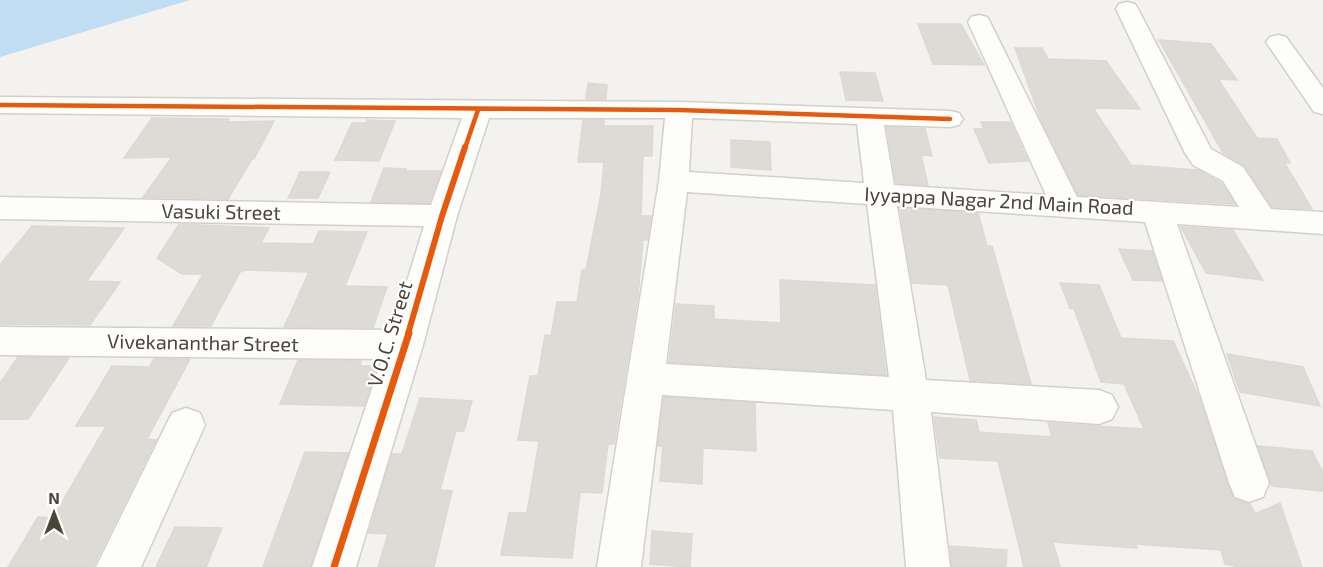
<svg xmlns="http://www.w3.org/2000/svg" width="1323" height="567" font-family="'Exo 2',sans-serif">
  <style>
    .water { fill: #c0ddf1 }
    .building { fill: #dedbd6; stroke: #dcd9d4; stroke-width: 1.5 }
    .lines { fill: none; stroke-linecap: round; stroke-linejoin: round }
    .minor-casing { stroke: #d2d0cb; stroke-width: 3 }
    .minor { fill: #fdfdfc; fill-rule: evenodd }
    .cycleway-far2-casing { stroke: #fff; stroke-width: 8 }
    .cycleway-far1-casing { stroke: #fff; stroke-width: 10 }
    .cycleway-casing { stroke: #fff; stroke-width: 10 }
    .cycleway-far2 { stroke: #e8590c; stroke-width: 4.5 }
    .cycleway-far1 { stroke: #e8590c; stroke-width: 6 }
    .cycleway { stroke: #e8590c; stroke-width: 7 }
    .labels { text-anchor: middle; stroke-width: 4.5; stroke-linejoin: round; paint-order: stroke }
    .street-label { font-size: 20px; fill: #4b4439; stroke: #fff }
  </style>
  <rect width="100%" height="100%" fill="#f4f2ee"/>
  <path class="water" d="M0,0H190L0,57Z"/>
  <path class="building" d="M918,24H961L984,65L933,64Z
    M1159,40L1211,44L1237,80L1218,79L1257,138L1277,139L1290,163L1284,162L1312,209L1272,207L1245,166L1223,153Z
    M1015,48H1042L1048,59L1106,61L1140,109L1093,108L1131,165L1198,170L1221,183L1235,204L1078,195L1041,120Z
    M840,72L875,73L883,101L846,100Z
    M588,83L607,85L606,99H586Z
    M152,118L229,119L227,122L274,121L254,159H252L228,199L143,197L172,157L124,158Z
    M367,120L395,121L379,161L335,160L352,123H366Z
    M583,120H604V126H653L652,156H643L641,216H651L647,240H643L638,296L614,444H608L602,493L580,492L572,558L501,555L509,513H527L539,441L518,440L530,376H538L545,335L551,336L557,302H577L582,270H586L601,194L604,162H578Z
    M981,122H1010L1028,161L989,163L974,129H984Z
    M887,127L925,129L932,156L921,155L928,185L896,183Z
    M731,140L770,142L771,170L731,167Z
    M384,168L406,169L405,171H441L429,203L371,202Z
    M300,172H330L318,198H288Z
    M900,208L978,213L987,246H992L1031,384L970,380L948,285L912,283Z
    M179,224L269,228L261,243L313,244L319,231L367,232L345,286L387,287L373,328L284,327L309,272L247,270L240,272L211,326H173L203,274H182L157,258Z
    M32,226L124,228L87,281L120,282L90,325L0,324V265Z
    M1181,227L1233,230L1263,280L1206,273Z
    M1119,249L1152,251L1162,281L1133,280Z
    M780,280L875,285L886,375L669,362L676,304L714,306V319L781,323Z
    M1060,283L1099,285L1121,338L1173,341L1198,395L1233,498L1250,504L1255,514L1280,503L1302,567H1240L1225,564L1221,550L1135,544L1137,548L1053,542L1060,567H1024L998,461L940,458L934,417L976,420L979,432L1052,437L1048,423L1144,429L1124,384L1101,382L1074,309L1070,308Z
    M1227,354L1303,367L1320,406L1240,392Z
    M18,357L69,358L28,419H0V383Z
    M154,359H190L147,439L156,440L93,567H8L38,517L53,518L106,426H76L112,366L149,367Z
    M298,360L361,361L360,366H377L364,406L280,404Z
    M664,397L755,403L756,451L703,448L702,484L660,481L663,446H658Z
    M420,398L472,401L464,431H456L440,490L452,491L434,567H378L388,534L369,533L392,454H402Z
    M1258,446L1312,451L1323,472V491L1272,486Z
    M305,452L348,453L310,567H263Z
    M175,527L222,528L206,567H156Z
    M652,531L692,534L690,567L650,564Z
    M950,546L1007,550L1006,567H952Z"/>
  <g class="lines">
    <defs>
      <path id="minor" d="M1127,2L1135,4L1138,9L1211,149L1243,167L1271,209L1323,212V234L1177,224L1269,483L1263,497L1249,502L1235,497L1229,483L1145,222L897,206L926,380L1099,390L1112,395L1118,407L1112,419L1099,424L931,412L950,567H906L893,410L662,395L641,567H597L659,181L665,118H489L457,216L423,345L356,567H312L382,359L0,355V327L392,330L424,226L0,219V197L431,205L462,118L0,113V97L679,102L950,111L959,113L963,119L959,125L950,127L884,125L894,185L1046,195L968,22L971,17L979,15L987,17L990,22L1077,197L1239,207L1223,181L1193,165L1185,153L1116,9L1119,4ZM692,118L857,124L864,183L689,172ZM687,192L867,204L889,377L666,364Z
        M1278,35L1286,37L1323,88V114L1314,112L1266,42L1270,37Z
        M186,408L200,413L205,425L141,567H96L172,413Z"/>
    </defs>
    <use href="#minor" class="minor-casing"/>
    <use href="#minor" class="minor"/>
    <defs>
      <path id="cycleway-far2" d="M0,105L679,110L950,119
        M465,148L478,110"/>
      <path id="cycleway-far1" d="M408,334L442,216L465,147"/>
      <path id="cycleway" d="M334,567L409,333"/>
    </defs>
    <use href="#cycleway-far2" class="cycleway-far2-casing"/>
    <use href="#cycleway-far1" class="cycleway-far1-casing"/>
    <use href="#cycleway" class="cycleway-casing"/>
    <use href="#cycleway-far2" class="cycleway-far2"/>
    <use href="#cycleway-far1" class="cycleway-far1"/>
    <use href="#cycleway" class="cycleway"/>
  </g>
  <g class="labels">
    <g class="street-label">
      <text transform="translate(999 201) rotate(3)" y="7">Iyyappa Nagar 2nd Main Road</text>
      <text transform="translate(221 212) rotate(1)" y="7">Vasuki Street</text>
      <text transform="translate(390 334) rotate(-73)" y="7">V.O.C. Street</text>
      <text transform="translate(203 343) rotate(1)" y="7">Vivekananthar Street</text>
    </g>
  </g>
  <g transform="translate(54 513)" stroke="#ffffff" stroke-width="4.5" paint-order="stroke">
  <path d="M0-4.5L10 22L0 15L-10 22Z" fill="#4b4439"/>
  <text y="-9" font-size="16" font-weight="bold" text-anchor="middle" fill="#4b4439">N</text>
  </g>
</svg>
